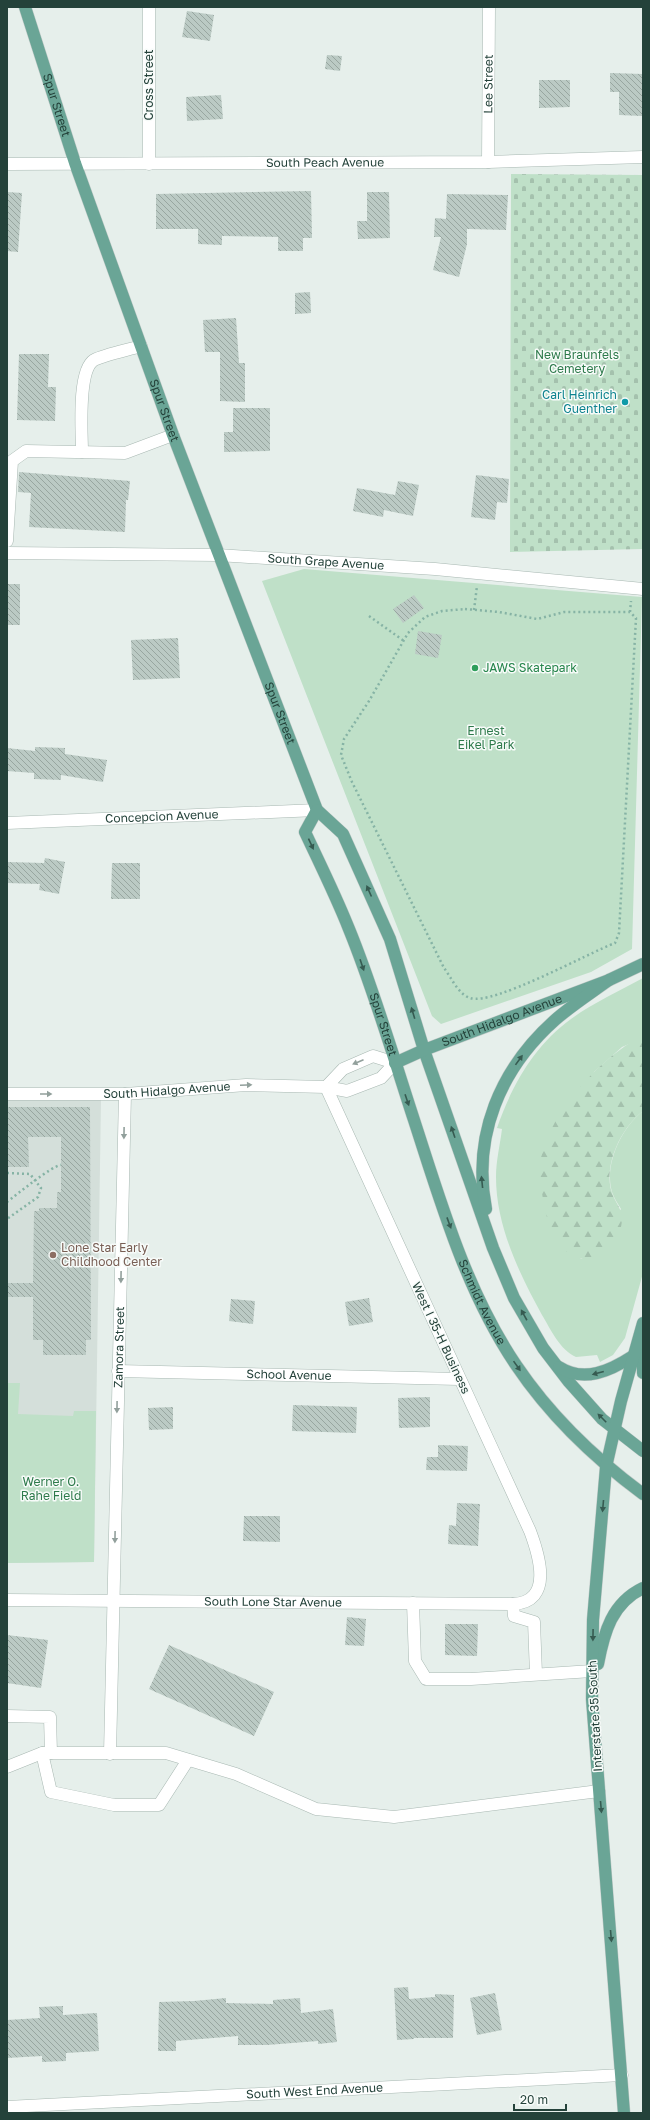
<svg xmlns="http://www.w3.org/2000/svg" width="650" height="2120" font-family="'Golos Text',sans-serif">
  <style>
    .built { fill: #d4dfda }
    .green { fill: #bfe0c8 }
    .forest { fill: url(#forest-firs) }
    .cemetery { fill: url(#cemetery-stones) }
    .building { fill: url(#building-back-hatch) }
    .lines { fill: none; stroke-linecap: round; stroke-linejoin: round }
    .minor-casing { stroke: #a8b8b2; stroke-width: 13 }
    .major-casing { stroke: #c2cac8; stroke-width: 13 }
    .path { stroke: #86b3a5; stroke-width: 2.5; stroke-dasharray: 2 3; stroke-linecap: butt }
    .minor { stroke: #fff; stroke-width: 12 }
    .major { stroke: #6aa596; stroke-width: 12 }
    .oneway { fill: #365b51 }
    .oneway2 { fill: #92a09c }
    .culture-dot { fill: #0f9aa8; stroke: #f7fbf9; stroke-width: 1.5 }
    .leisure-dot { fill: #2e9e5b; stroke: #f7fbf9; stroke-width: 1.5 }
    .education-dot { fill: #8d6e63; stroke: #f7fbf9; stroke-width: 1.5 }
    .labels { text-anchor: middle; stroke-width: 3; stroke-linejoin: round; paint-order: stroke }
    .street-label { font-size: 12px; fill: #24423a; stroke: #f7fbf9 }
    .park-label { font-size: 12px; fill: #2d7a4b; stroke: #f7fbf9 }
    .culture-label { font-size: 12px; fill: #0d838f; stroke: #f7fbf9; text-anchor: end }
    .leisure-label { font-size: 12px; fill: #27864d; stroke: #f7fbf9; text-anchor: start }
    .education-label { font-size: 12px; fill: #785e54; stroke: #f7fbf9; text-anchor: start }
  </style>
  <defs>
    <pattern id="forest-firs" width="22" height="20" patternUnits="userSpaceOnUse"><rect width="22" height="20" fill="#bfe0c8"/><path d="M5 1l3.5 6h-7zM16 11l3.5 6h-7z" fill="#a4c1ad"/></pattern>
    <pattern id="cemetery-stones" width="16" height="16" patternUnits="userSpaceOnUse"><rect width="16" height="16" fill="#bfe0c8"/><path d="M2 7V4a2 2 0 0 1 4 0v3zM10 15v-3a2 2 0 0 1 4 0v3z" fill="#a4c1ad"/></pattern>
    <pattern id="building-back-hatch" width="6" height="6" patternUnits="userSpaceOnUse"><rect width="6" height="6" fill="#bbcac4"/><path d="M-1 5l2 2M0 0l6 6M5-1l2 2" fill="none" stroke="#98a6a0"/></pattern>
  </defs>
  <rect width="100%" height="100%" fill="#e6efeb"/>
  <path class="built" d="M7,1098L101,1099L94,1562L7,1563Z"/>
  <path class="green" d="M304,569L642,597L632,949L591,972L441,1024L432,1016L262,581Z
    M643,978V1038L622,1047L594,1072L563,1247L573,1255L582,1259L621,1209C618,1204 614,1198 612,1192C604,1165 621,1128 643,1111V1273L625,1338L613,1355L600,1362L597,1355L576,1357C560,1350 551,1330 542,1315C519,1273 496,1226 496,1177C496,1161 500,1145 502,1129L497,1128C512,1085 534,1046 571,1019C593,1003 619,991 643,978Z
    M7,1383H20L18,1414L73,1416L74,1411H96L94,1562L7,1563Z"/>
  <path class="forest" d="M638,1038H643V1111C621,1128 603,1165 612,1193C615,1202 623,1210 622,1221C621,1235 609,1248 600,1257C556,1271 543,1213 541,1182C540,1176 539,1169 540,1164C541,1155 545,1143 549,1135C563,1100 605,1056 638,1038Z"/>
  <path class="cemetery" d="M511,174L643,175V549L510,552Z"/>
  <path class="building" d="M187,11L214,15L210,41L182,37Z
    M327,55L342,56L340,71L325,69Z
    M610,73L643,74L642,116L619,115V92H610Z
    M539,80H570V107L539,108Z
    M221,95L223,119L187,121L186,97Z
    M311,191L312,238H303V251H278V237L222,236V245L198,244V229H156V194Z
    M7,192L22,193L18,252L7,251Z
    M367,192H389L390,238L358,239L357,221H367Z
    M447,194L508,195L506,230L467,229V244L459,277L433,270L441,237H434L435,218L446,219Z
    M310,292L311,313L295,314V293Z
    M236,318L239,363H245V402L220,401V352H205L203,320Z
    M19,354H49L48,387H56L55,421L17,420Z
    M233,408H270V451L224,452V432H233Z
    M19,472L130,481L128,500H126L125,532L29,527L31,493L18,492Z
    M476,475L509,479L507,503L497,502L495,520L471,517Z
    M398,481L419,485L413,516L384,510L383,517L353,511L357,488L395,495Z
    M7,584H20V625H7Z
    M414,595L424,608L403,623L393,609Z
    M418,631L442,635L438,658L415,654Z
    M178,638L180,678L133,680L131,640Z
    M35,747L65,748V754L107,760L103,782L61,775V780L34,779V773L7,771V748L35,751Z
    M45,858L65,862L59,894L39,890L40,884L7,883V862L44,863Z
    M112,863H140V899H111Z
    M7,1107H90L91,1340H86V1355H43V1340H33V1297H7V1283H33L34,1211H39V1208H57V1192H61V1137H28L29,1167H7Z
    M369,1298L373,1322L349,1326L345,1302Z
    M231,1299L255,1301L253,1324L229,1321Z
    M430,1397V1427L399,1428L398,1398Z
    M293,1405L357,1407L356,1433L292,1431Z
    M173,1407V1429L149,1430L148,1408Z
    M438,1445L468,1446L467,1471L426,1470L427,1457H438Z
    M457,1503L480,1504L478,1546L448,1544L449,1525L456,1526Z
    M244,1516H280V1542L243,1541Z
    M347,1617L366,1619L364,1646L345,1645Z
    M445,1624H478L477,1656L445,1655Z
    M7,1635L48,1640L41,1688L7,1683Z
    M169,1645L274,1692L254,1736L149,1689Z
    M408,1987L409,1999L435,1997V1994L454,1995L453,2038H414V2039L397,2040L394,1988Z
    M495,1993L502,2030L477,2035L470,1998Z
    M226,1998V2003L273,2004V2000L300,1998L301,2013L333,2009L337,2042L318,2044V2041L267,2045H238V2036L176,2041V2051H158L159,2002L194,2001Z
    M63,2006V2015L97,2013L99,2051L66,2053V2061L42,2062V2056L7,2058V2020L40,2018L39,2007Z"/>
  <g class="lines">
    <defs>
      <g id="minor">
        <path d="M149,7V164"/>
        <path id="s1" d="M488,162L489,7"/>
        <path id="s2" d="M7,164L488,162L643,157"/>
        <path d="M82,452C82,433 77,371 94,360C106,354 128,350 141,346"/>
        <path d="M7,541L12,461L26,451L125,453L173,435"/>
        <path id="s3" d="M7,553L218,555L435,569L643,589"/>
        <path id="s4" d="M7,823L317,810"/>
        <path id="s5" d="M7,1094H125L246,1085L326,1087L347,1091L381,1078L395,1063L373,1056L343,1069L326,1087"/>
        <path id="s6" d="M118,1371L459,1379"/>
        <path id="s7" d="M7,1600L513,1604C554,1602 539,1555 530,1531L326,1087"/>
        <path d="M413,1603L415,1661L426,1679H471L592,1671"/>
        <path d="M513,1604L514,1616L534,1622L536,1674"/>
        <path d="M7,1716L50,1717L51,1753"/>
        <path d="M42,1753L51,1792L114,1805H159L188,1760"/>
        <path id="s8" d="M110,1754L125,1094"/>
        <path d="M7,1767L42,1753H166L236,1774L316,1809L394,1817L599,1791"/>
        <path id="s9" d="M7,2107L622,2075"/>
      </g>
      <g id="major">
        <path id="s10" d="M25,7L75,163L173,435L317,810L343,834L390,939L424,1050L493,1248L514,1298L543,1348L569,1382L602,1419L643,1451"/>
        <path id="s11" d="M317,810L305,832C320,864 336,896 349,929C374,990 393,1056 414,1120C441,1203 466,1291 516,1365C551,1417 593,1457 643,1494"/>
        <path id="s12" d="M395,1063L424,1050L609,980L643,964"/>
        <path d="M486,1209C472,1136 500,1069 555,1020C571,1006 591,993 609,980"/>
        <path d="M642,1340L643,1373"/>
        <path d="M559,1367C584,1383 610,1371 633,1356"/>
        <path d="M598,1664C604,1632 612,1603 643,1588"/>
        <path d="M624,2113L592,1699L593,1620L606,1467L621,1401L643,1323"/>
      </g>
    </defs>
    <use href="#minor" class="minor-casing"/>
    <use href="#major" class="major-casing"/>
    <path class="path" d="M465,609L499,612L537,619L564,612H630L636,618L619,933L615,943C588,953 493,1006 470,998C458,994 451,977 444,968L352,782L341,755L344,739L369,701L408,633L425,617L442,611Z
      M474,610L477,586
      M630,612L631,601
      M369,616L404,641
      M7,1173L30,1174L41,1188L38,1197L7,1219
      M7,1202C16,1195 53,1165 61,1165"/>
    <use href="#minor" class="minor"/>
    <use href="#major" class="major"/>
  </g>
  <defs><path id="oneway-solid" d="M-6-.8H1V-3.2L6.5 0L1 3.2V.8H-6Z"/></defs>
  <g class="oneway">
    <use href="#oneway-solid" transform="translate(311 844) rotate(65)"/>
    <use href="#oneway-solid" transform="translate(369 891) rotate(-114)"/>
    <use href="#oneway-solid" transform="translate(362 965) rotate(71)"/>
    <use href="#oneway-solid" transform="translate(413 1013) rotate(-107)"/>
    <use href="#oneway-solid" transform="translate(519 1060) rotate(-54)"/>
    <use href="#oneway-solid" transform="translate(407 1100) rotate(71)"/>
    <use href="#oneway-solid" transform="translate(453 1132) rotate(-109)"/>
    <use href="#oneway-solid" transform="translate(482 1182) rotate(-96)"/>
    <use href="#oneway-solid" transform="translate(449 1223) rotate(70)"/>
    <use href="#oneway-solid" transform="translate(524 1315) rotate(-119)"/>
    <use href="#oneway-solid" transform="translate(517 1366) rotate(55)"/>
    <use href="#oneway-solid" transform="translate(598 1373) rotate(165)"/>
    <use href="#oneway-solid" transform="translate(602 1418) rotate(-135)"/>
    <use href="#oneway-solid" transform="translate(603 1506) rotate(95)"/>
    <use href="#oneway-solid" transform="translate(593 1635) rotate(91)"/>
    <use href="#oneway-solid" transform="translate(601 1807) rotate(85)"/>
    <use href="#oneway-solid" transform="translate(611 1936) rotate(85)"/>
  </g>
  <g class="oneway2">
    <use href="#oneway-solid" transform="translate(358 1062) rotate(157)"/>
    <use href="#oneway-solid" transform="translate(246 1085) rotate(-2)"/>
    <use href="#oneway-solid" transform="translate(46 1094)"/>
    <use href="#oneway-solid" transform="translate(124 1133) rotate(91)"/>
    <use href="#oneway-solid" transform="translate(121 1277) rotate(91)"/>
    <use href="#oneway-solid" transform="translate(117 1407) rotate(91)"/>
    <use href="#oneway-solid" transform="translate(115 1537) rotate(91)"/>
  </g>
  <circle class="culture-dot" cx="625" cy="402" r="4"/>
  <circle class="leisure-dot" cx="475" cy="668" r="4"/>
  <circle class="education-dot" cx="53" cy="1255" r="4"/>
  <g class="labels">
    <g class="street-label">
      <text dy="4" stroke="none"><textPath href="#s1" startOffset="78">Lee Street</textPath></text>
      <text transform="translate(149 85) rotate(-90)" y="4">Cross Street</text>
      <text dy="4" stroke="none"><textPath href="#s10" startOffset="103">Spur Street</textPath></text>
      <text dy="4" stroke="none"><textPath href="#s2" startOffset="318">South Peach Avenue</textPath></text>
      <text dy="4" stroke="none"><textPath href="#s10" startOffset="427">Spur Street</textPath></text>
      <text dy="4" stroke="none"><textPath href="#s3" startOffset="319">South Grape Avenue</textPath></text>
      <text dy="4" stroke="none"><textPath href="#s10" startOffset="751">Spur Street</textPath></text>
      <text dy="4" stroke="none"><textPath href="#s4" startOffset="155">Concepcion Avenue</textPath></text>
      <text dy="4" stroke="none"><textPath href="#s12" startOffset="115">South Hidalgo Avenue</textPath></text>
      <text dy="4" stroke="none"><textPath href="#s11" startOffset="233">Spur Street</textPath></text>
      <text dy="4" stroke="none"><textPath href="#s5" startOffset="160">South Hidalgo Avenue</textPath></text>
      <text dy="4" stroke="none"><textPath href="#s11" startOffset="528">Schmidt Avenue</textPath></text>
      <text transform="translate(441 1338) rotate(65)" y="4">West I 35-H Business</text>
      <text dy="4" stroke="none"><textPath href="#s8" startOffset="407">Zamora Street</textPath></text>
      <text dy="4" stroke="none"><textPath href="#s6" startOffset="171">School Avenue</textPath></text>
      <text dy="4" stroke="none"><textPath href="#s7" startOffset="266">South Lone Star Avenue</textPath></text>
      <text transform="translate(595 1716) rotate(-93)" y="4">Interstate 35 South</text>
      <text dy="4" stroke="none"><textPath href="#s9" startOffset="308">South West End Avenue</textPath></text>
    </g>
    <g class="park-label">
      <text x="577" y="359">New Braunfels<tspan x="577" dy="14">Cemetery</tspan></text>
      <text x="486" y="735">Ernest<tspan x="486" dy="14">Eikel Park</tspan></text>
      <text x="51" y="1486">Werner O.<tspan x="51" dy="14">Rahe Field</tspan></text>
    </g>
    <g class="culture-label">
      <text x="617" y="399">Carl Heinrich<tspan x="617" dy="14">Guenther</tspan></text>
    </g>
    <g class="leisure-label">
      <text x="483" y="672">JAWS Skatepark</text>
    </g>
    <g class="education-label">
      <text x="61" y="1252">Lone Star Early<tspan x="61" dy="14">Childhood Center</tspan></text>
    </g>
  </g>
  <rect width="650" height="2120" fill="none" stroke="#24423a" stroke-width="16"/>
  <path d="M514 2104v6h52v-6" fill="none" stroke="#24423a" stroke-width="2"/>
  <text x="520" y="2104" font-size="12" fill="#24423a" stroke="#f7fbf9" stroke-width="3" paint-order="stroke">20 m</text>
</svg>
